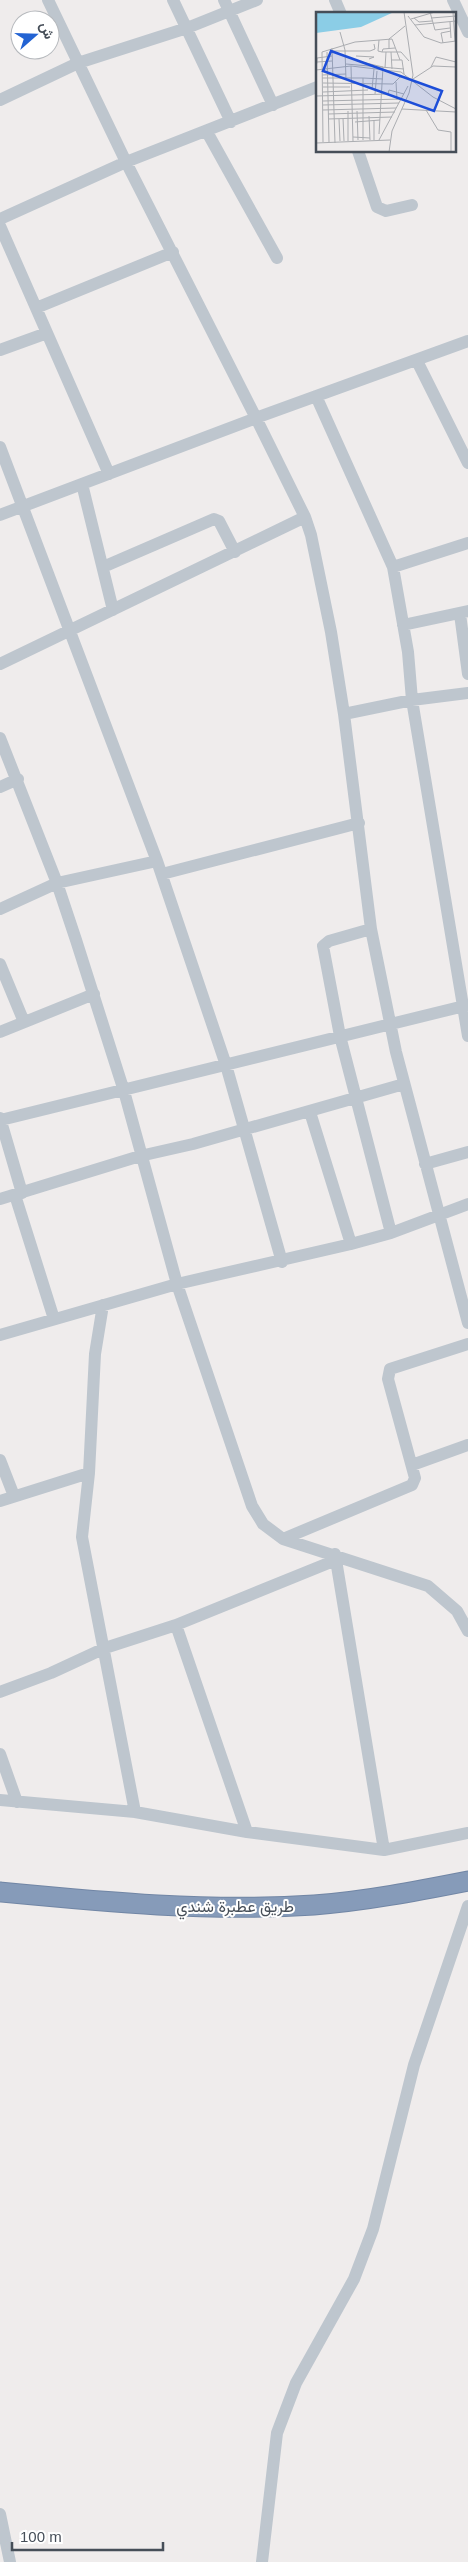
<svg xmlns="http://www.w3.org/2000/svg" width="468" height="2562" font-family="Arial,Vazirmatn,sans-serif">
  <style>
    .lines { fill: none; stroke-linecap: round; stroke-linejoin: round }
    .highway-casing { stroke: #7186a5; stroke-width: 21 }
    .minor { stroke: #bec6ce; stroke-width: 12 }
    .highway { stroke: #869bb9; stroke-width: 19 }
    .labels { text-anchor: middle; stroke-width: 4; stroke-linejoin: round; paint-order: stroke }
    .street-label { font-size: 16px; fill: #464e58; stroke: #fff }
    .inset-road { fill: none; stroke: #abadb1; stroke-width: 1 }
    .view { fill: #1d4ed8; fill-opacity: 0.15; stroke: #1d4ed8; stroke-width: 2.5 }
    .inset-edge { fill: none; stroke: #464e58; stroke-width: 2.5 }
  </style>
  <rect width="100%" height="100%" fill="#efecec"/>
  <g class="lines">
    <defs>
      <path id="highway" d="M0,1892C105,1902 209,1912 314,1905C366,1901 417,1891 468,1881"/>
    </defs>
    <use href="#highway" class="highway-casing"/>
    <path class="minor" d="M48,0L126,162L256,418L305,517L311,535L331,632L344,714L371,929L396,1052L468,1323
      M173,0L231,122
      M224,0L273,105
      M335,0L341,14
      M453,0L468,32
      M0,100L78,63L187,28L257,0
      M207,132L277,258
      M358,151L377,207L386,211L412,205
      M0,219L126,162L317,87
      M0,226L109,474
      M36,308L173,252
      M0,350L47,333
      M417,361L468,463
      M316,396L393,567L408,652L412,700L468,1036
      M0,447L157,861L57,883L0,909
      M82,484L113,610
      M0,515L256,418L468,341
      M103,567L214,519L219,521L235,552
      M393,567L468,543
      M460,614L468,674
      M403,625L468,611
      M0,664L305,517
      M344,714L412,700L468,693
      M0,738L57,883L76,940L124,1091L177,1284L252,1506L263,1524L283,1539L428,1586L457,1611L468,1631
      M0,787L18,779
      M157,861L226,1065L282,1262
      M162,874L359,823
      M371,929L329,941L323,946L340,1036L391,1233
      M0,964L24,1022
      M0,1032L94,994
      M310,1112L351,1244
      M0,1118L22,1193
      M1,1120L468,1005
      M425,1164L468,1152
      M15,1195L54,1319
      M0,1199L140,1156L193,1144L404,1084
      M0,1335L177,1284L351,1244L391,1233L468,1204
      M0,1460L14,1496
      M412,1465L468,1445
      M89,1473L95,1354L103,1305
      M0,1501L89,1473L82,1537L135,1812
      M283,1539L412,1485L415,1478L388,1379L390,1369L468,1344
      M335,1554L384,1850
      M176,1625L247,1832
      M0,1692L51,1673L105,1648L176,1625L336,1560
      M0,1754L17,1802
      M0,1800L135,1812L247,1832L384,1850L468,1833
      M0,2514L10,2562
      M262,2562L277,2433L296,2383L354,2279L373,2229L414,2065L468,1906"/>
    <use href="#highway" class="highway"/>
  </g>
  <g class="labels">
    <g class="street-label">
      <text x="235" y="1912">طريق عطبرة شندي</text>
    </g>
  </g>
  <g transform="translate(316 12)">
    <rect width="140" height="140" fill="#efecec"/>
    <path d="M0,0H78L45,15L0,21Z" fill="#8bcde6"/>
    <path class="inset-road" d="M114,0L119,18L134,16M137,0L139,29M92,4L108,25L125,31L140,29M98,6L103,10L116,9M115,6L140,4M95,7L119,0M134,10L135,26M99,13L140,9M24,20L29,38L30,68M63,28L62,39L66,40M127,31L125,21L135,19M16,36L19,131M79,36L67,37L66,40H85L93,49M73,37V27L89,14M15,39H54L59,37L58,32M11,40L13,130M75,40L76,57M40,44L58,45L53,47M76,48H86L88,62M41,49L67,55L63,122M1,50V46L16,44M30,52L88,57M35,54L37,129M0,55L1,50L16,49M115,55L120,45L140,50M69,56L70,40M0,58L35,54L85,60L117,85L140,97M6,63L30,62M6,66H47V128M47,66L67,67M97,67L117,54L140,55M80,70L81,88M7,71L77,72L84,65H90M7,75H34M56,77L58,57M7,80L52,78M59,82L61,59M72,82L73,78L88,82M0,84L72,82M7,89L86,87M7,93L83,91M86,97L140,100M7,98L80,96M110,98L122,118L135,120V140M32,99V129M41,99L42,128M12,102L79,100M53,104L54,128M27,106L28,129M12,107L76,105M23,107L24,129M39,110L64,108M37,125L54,126M58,128V108M63,128L92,74M7,130L6,40L39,30L76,27L84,48M0,131L74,128M73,140L76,119L93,81L97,63L88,0"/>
    <path class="view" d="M15,39L126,79L118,99L7,59Z"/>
    <rect width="140" height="140" class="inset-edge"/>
  </g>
  <g transform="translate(35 35) rotate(70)"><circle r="24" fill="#ffffff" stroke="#b5b8bc"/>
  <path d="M0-4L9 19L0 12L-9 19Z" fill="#2363d3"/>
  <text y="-8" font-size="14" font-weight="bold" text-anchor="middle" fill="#464e58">ش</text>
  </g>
  <path d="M12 2542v8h151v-8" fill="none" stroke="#464e58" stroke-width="2.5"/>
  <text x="20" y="2542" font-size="15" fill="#464e58" stroke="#ffffff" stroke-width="4" paint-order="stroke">100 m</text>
</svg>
